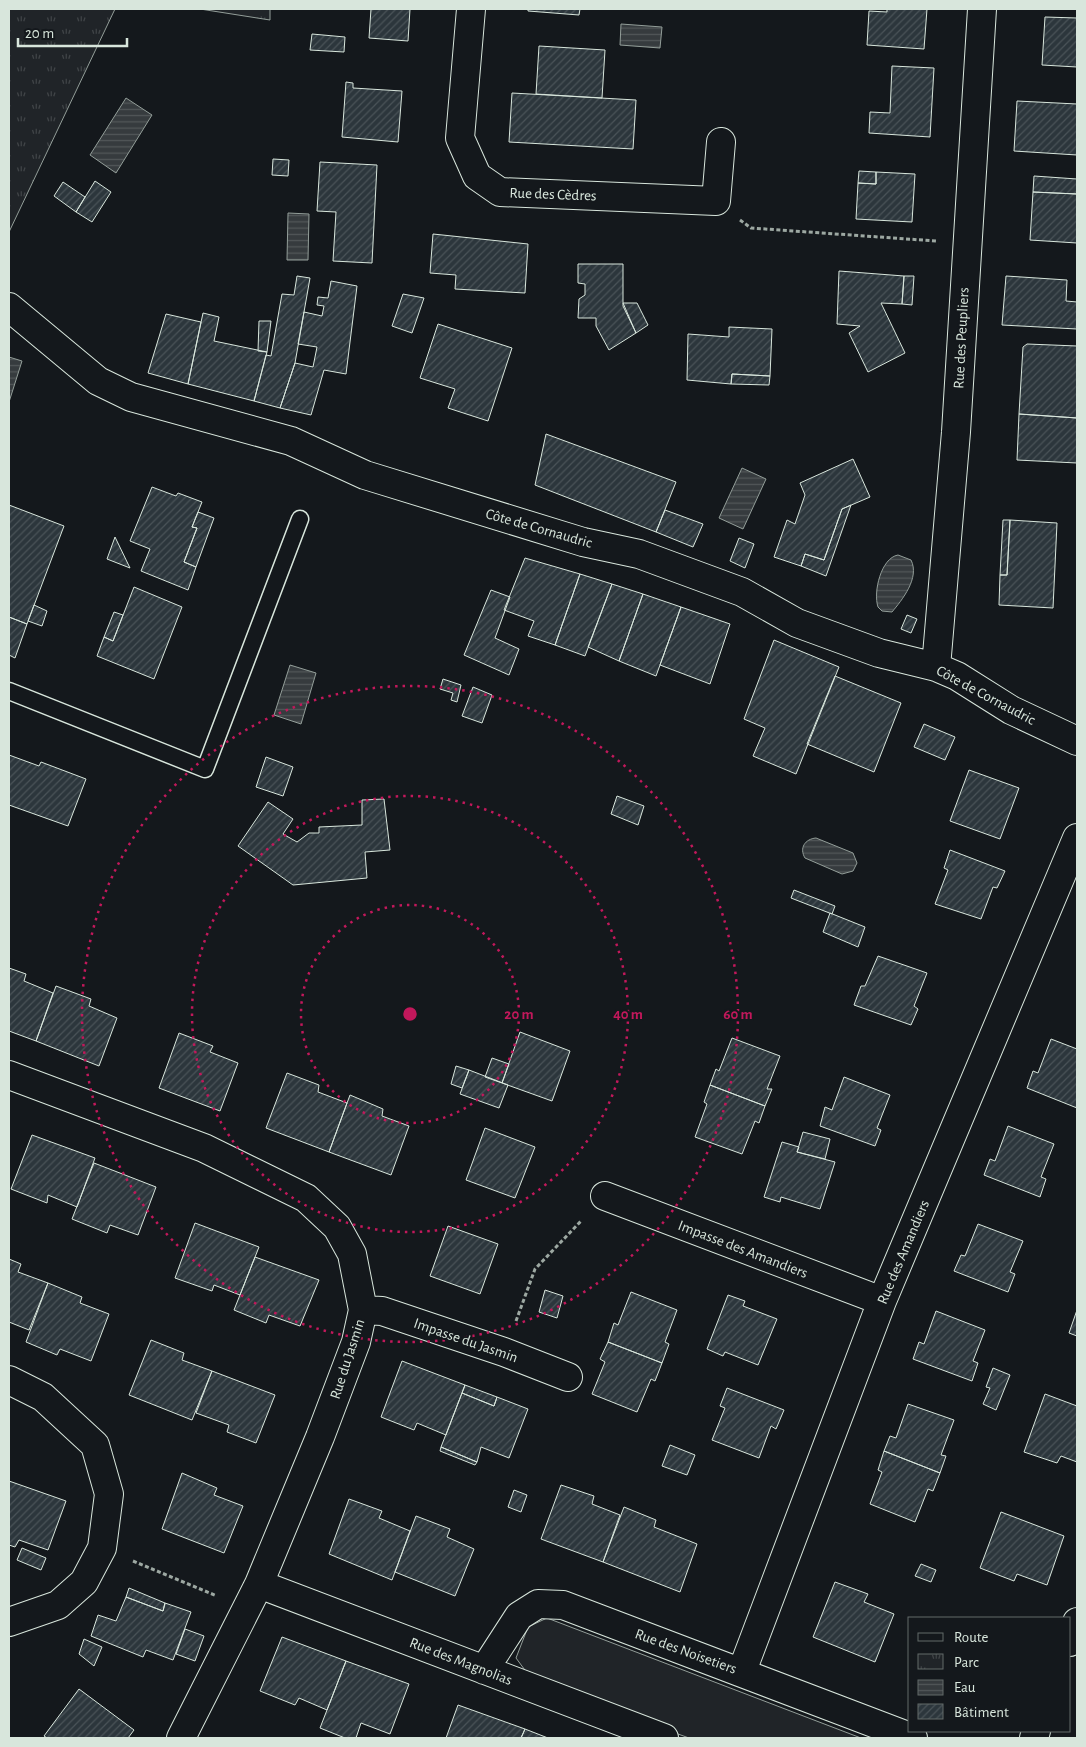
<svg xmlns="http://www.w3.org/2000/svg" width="1086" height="1747" font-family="'Alegreya Sans',sans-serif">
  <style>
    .grass { fill: #202428; stroke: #939e99 }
    .park { fill: url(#park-tufts); stroke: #939e99 }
    .water { fill: url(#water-rules); stroke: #939e99 }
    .building { fill: url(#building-hatch); stroke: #d8e6dc }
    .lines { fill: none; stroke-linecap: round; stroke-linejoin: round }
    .lane-casing { stroke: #d8e6dc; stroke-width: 19 }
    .street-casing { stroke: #d8e6dc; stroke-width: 30 }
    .path { stroke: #9da8a2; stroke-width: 3; stroke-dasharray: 4 2.5; stroke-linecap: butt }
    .lane { stroke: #14181c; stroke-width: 16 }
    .street { stroke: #14181c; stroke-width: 28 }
    .ring { fill: none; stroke: #c2185b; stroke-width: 2.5; stroke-dasharray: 2.5 5 }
    .labels { text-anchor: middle; stroke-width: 4; stroke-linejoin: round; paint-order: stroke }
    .street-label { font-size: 15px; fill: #d8e6dc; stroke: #14181c }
    .centre { fill: #c2185b; stroke: #14181c; stroke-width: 2.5 }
    .ring-label { font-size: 15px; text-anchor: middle; font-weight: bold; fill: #c2185b; stroke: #14181c; stroke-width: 4; stroke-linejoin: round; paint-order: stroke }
  </style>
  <defs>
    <pattern id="park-tufts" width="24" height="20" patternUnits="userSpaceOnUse" patternTransform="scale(1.25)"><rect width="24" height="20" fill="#202428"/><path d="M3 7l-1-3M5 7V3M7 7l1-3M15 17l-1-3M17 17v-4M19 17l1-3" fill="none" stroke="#404447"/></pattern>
    <pattern id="water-rules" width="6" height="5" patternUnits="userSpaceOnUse" patternTransform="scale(1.25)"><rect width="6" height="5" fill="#363b3e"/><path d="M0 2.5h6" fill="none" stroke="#525759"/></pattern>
    <pattern id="building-hatch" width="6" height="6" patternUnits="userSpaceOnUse" patternTransform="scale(1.25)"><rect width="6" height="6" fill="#2c363c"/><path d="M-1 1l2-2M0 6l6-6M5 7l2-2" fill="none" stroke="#4a5358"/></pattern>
  </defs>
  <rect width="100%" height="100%" fill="#14181c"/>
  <path class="grass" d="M547,1618L861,1738H689L533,1681L516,1658L528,1627Z"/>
  <path class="park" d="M9,9H115L9,232Z
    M200,9H270V20Z"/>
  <path class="water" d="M621,24L662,27L660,48L620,45Z
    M126,98L152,115L116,173L90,155Z
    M288,213L309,214L308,260H287Z
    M9,357L22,361L9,402Z
    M742,468L766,479L743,529L719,518Z
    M898,555L911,560C920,578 902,600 892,612L882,611L878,607C873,592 881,558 898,555Z
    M290,665L316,673L301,724L274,715Z
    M816,838L853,853L857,863L853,871L842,874L805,858C799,848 805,839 816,838Z"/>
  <path class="building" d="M371,9H410L408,41L369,38Z
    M528,9H580L579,15L528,11Z
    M887,9H927L924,49L867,45L869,11L887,12Z
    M1045,17L1077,18V67L1042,65Z
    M312,34L345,37L344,52L310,50Z
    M539,46L605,50L602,98L536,94Z
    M892,66L934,68L930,137L869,133L870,112L890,113Z
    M346,82L353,83V88L402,91L398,142L342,137Z
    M512,93L636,100L633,149L509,142Z
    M1017,101L1077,104V155L1014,151Z
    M273,159L289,160L288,176L272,175Z
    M320,162L377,165L372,263L333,261L336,212L317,211Z
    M859,171L876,172V184L858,183Z
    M876,172L915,174L912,222L856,219L858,183L876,184Z
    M1034,176L1077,179V194L1033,192Z
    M95,181L111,192L92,222L76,212Z
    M63,182L85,197L76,212L54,196Z
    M1033,192L1077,194V243L1030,240Z
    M433,234L528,244L525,293L455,289L456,275L430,273Z
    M578,264H623V306L636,333L609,350L596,326V318H578L579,299L585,295V284L578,283Z
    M839,271L904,276L902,304L881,303L905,353L868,372L849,333L860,326L837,324Z
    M297,276L310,278L295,363L280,408L254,401L266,355L271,356L282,294L294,295Z
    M904,276H914L912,305L902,304Z
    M1006,276L1067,280L1066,301L1077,302V329L1002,325Z
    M331,281L357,286L346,374L324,370L311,415L280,408L295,363L313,367L317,347L298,344L304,312L322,316L324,306L317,305L318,297L328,298Z
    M403,294L424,298L412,333L392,326Z
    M623,303H637L648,325L636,333Z
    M203,313L219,317L214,341L267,352L254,401L188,384Z
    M166,314L201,322L188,384L148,373Z
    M259,321H271L267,352L258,351Z
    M438,324L512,348L488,421L448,408L455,389L420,378Z
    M729,327L772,329L770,376L732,374L731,384L687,380L688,334L729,337Z
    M1027,344L1077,346V418L1019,414L1023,347Z
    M732,374L770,376L769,385L731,384Z
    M1019,414L1077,418V463L1017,460Z
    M546,434L676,482L656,532L535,485Z
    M853,459L870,497L842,509L824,560L805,554L801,566L774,557L787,520L795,524L805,495L800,483Z
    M152,487L176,496L178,493L202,502L192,527L197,528L184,562L196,567L188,590L141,571L150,549L130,541Z
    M9,505L64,526L27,624L9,617Z
    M851,505L826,576L801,566L805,554L824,560L842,509Z
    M665,510L703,524L693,547L656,532Z
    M198,512L214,518L196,567L184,562L197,528L192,527Z
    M1003,520H1010L1007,575H1000Z
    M1010,520L1057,523L1053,608L999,605L1000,575H1007Z
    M115,537L130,568L107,559Z
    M739,538L754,544L745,568L730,561Z
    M525,558L580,574L555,645L528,636L534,621L504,610Z
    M580,574L612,584L585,656L555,645Z
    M612,584L643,594L619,661L588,647Z
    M134,587L182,607L154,679L97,656L104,637L113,641Z
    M491,590L510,597L495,638L519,649L509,675L464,655Z
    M643,594L681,607L656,676L619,661Z
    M34,605L47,611L42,626L28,621Z
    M681,607L730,624L710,684L660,665Z
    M114,612L123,615L113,641L104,637Z
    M907,615L917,619L911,633L901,629Z
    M9,617L27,624L15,658L9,655Z
    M774,640L839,667L796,774L753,756L765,728L744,719Z
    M835,676L901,703L874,772L807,744Z
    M443,679L461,685L457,702L451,700L453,693L440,689Z
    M473,687L492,695L482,723L462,716Z
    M924,724L955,737L945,760L914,747Z
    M9,755L39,766L41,762L86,779L68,826L9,805Z
    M266,757L293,767L283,796L256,787Z
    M969,770L1019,788L1000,839L950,821Z
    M617,796L644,806L638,825L611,814Z
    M384,799L390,850L365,852L367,878L293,885L238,846L268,802L293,819L283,834L297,842L309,833H319V827L362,825V800Z
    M950,850L1005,871L997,888L993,887L981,919L935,904L948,870L944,868Z
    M794,890L835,906L832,914L791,898Z
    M830,913L865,927L858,947L823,932Z
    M878,956L927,973L914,1006L918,1009L911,1025L854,1005L861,986H865Z
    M9,968L26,974L24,981L53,993L36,1041L9,1031Z
    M56,986L91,999L89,1006L117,1018L99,1066L36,1041Z
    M520,1032L570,1051L552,1101L502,1083Z
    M179,1033L213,1046L210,1052L238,1063L220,1111L159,1088Z
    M732,1038L780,1056L767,1089H772L765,1106L710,1085L716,1069L719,1071Z
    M1051,1039L1077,1049V1108L1027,1088L1033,1071L1038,1073Z
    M492,1058L509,1064L502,1083L485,1077Z
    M456,1066L469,1070L462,1088L451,1084Z
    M469,1070L508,1085L499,1108L460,1094Z
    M287,1073L319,1085L318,1092L347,1103L329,1152L266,1128Z
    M844,1077L890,1095L877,1128L881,1130L875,1146L820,1126L825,1107L832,1110Z
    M710,1085L765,1106L759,1123L755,1121L742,1154L695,1137L707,1104L704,1102Z
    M350,1095L383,1109L382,1116L409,1126L391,1175L329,1152Z
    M1008,1126L1054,1144L1041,1177L1046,1179L1040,1197L984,1175L990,1159L995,1161Z
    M485,1128L535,1147L515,1198L466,1180Z
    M803,1132L830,1139L825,1159L797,1152Z
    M32,1135L95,1158L77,1207L48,1195L47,1203L11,1189Z
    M782,1142L799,1147L797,1152L835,1162L820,1209L781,1197L780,1202L764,1197Z
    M94,1163L156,1187L138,1235L110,1225L107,1233L72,1219Z
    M195,1223L259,1247L240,1295L214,1285L212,1291L175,1278Z
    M978,1224L1023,1241L1010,1272L1015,1274L1008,1292L954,1271L961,1255L965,1256Z
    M448,1226L498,1244L480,1294L430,1276Z
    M255,1257L319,1280L300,1326L269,1315L266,1323L234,1310Z
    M9,1259L21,1264L18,1272L48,1283L29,1330L9,1322Z
    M48,1283L82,1297L80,1303L109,1314L91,1361L60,1349L57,1355L26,1342Z
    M545,1290L563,1296L557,1318L539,1312Z
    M631,1292L677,1310L665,1342L669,1344L662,1363L608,1342L614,1323L618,1325Z
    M728,1295L745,1301L743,1306L777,1319L758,1365L725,1352L723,1356L707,1349Z
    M1077,1310V1336L1069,1333Z
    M936,1311L985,1330L973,1361L978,1363L972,1381L913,1359L919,1342L924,1344Z
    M151,1340L184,1353L182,1360L212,1371L192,1420L129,1395Z
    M608,1342L662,1363L655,1381L651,1379L637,1412L592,1394L605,1362L600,1359Z
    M402,1361L465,1385L446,1435L417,1423L414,1430L381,1417Z
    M993,1368L1010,1375L996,1410L983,1404L990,1388L986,1387Z
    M212,1371L275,1395L256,1443L227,1432L229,1425L196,1413Z
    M465,1385L497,1397L494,1406L462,1393Z
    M727,1388L784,1410L776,1429L771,1426L759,1458L712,1440L725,1408L720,1406Z
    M462,1393L494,1406L497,1397L528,1409L509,1458L481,1447L477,1462L441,1447Z
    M1045,1394L1077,1406V1462L1061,1456L1057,1463L1024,1452Z
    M908,1404L954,1420L941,1455L946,1456L940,1473L884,1451L890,1436L896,1438Z
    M670,1445L695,1455L687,1475L662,1466Z
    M441,1447L477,1462L475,1465L440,1451Z
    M884,1451L940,1473L933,1491L928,1489L915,1522L870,1504L882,1472L878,1470Z
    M182,1473L217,1488L214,1495L243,1506L224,1553L162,1529Z
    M9,1481L66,1501L48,1550L19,1540L15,1547L9,1545Z
    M561,1485L594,1496L592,1504L620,1515L603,1562L541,1539Z
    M514,1490L527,1495L521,1512L508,1507Z
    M349,1499L382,1511L379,1518L410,1531L392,1580L329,1554Z
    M624,1507L656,1520L654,1527L697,1544L680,1592L603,1562Z
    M1001,1512L1064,1536L1047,1585L1017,1574L1014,1581L980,1568Z
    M416,1516L450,1529L447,1537L474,1549L455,1596L395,1572Z
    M22,1548L46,1558L41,1570L17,1560Z
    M921,1564L936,1570L931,1582L915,1576Z
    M835,1582L868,1594L864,1602L894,1614L875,1662L813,1637Z
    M129,1588L165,1603L163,1611L126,1597Z
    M126,1597L163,1611L165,1603L191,1612L173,1660L146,1650L143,1657L91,1636L98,1615L116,1621Z
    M185,1629L204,1636L195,1661L176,1654Z
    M282,1637L346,1661L327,1710L299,1698L295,1705L260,1691Z
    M84,1639L102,1647L94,1666L79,1654Z
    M346,1661L409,1684L390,1734L361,1723L356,1738H345L320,1728Z
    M79,1689L134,1730L128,1738H47L44,1736Z
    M458,1705L525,1729L521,1738H446Z
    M525,1729L548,1738H521Z"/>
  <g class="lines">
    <defs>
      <path id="lane" d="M9,691L205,769L300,519"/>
      <path id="street" d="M471,9L460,138L477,176L500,192L716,201L721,142
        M9,307L98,381L131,397L291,441L365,475L583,542L639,554L742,592L797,623L879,653L936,667L957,676L1011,710L1077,741
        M936,667L956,432L982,9
        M9,1075L204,1148L306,1198L337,1227L352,1254L363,1310L356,1342L320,1437L259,1584L181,1738
        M605,1196L882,1301
        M363,1310L382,1311L504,1352L568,1377
        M9,1380L43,1397L95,1445L109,1494L102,1548L84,1582L58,1605L9,1622
        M259,1584L664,1738
        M1070,1642L1077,1622
        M484,1670L519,1616L538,1604L563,1605L913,1738
        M742,1671L882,1301L1077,838
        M1034,1738L1036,1731"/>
    </defs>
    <use href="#lane" class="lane-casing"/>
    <use href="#street" class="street-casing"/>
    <path class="path" d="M740,220L751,228L936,241
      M516,1321L535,1269L582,1220
      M133,1561L217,1596"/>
    <use href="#lane" class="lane"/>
    <use href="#street" class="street"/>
  </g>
  <g class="ring">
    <circle cx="410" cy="1014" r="109"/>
    <circle cx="410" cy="1014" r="218"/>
    <circle cx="410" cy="1014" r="328"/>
  </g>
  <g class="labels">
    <g class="street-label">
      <text transform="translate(553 194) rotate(2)" y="5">Rue des Cèdres</text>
      <text transform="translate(961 338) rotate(-87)" y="5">Rue des Peupliers</text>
      <text transform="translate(539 528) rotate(16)" y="5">Côte de Cornaudric</text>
      <text transform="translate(986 695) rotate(28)" y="5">Côte de Cornaudric</text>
      <text transform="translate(743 1249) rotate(21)" y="5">Impasse des Amandiers</text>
      <text transform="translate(903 1252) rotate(-67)" y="5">Rue des Amandiers</text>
      <text transform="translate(466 1340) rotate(19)" y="5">Impasse du Jasmin</text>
      <text transform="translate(347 1359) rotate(-72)" y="5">Rue du Jasmin</text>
      <text transform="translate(686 1651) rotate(20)" y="5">Rue des Noisetiers</text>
      <text transform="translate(461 1661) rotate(21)" y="5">Rue des Magnolias</text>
    </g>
  </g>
  <circle cx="410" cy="1014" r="8" class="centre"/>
  <g class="ring-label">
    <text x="519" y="1019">20 m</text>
    <text x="628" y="1019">40 m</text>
    <text x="738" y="1019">60 m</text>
  </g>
  <rect width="1086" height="1747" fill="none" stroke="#d8e6dc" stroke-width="20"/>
  <rect x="908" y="1617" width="162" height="115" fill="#14181c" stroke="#626a69"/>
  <rect x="918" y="1633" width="25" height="8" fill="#14181c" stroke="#626a69"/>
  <text x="954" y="1642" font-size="15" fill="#d8e6dc">Route</text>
  <rect x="918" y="1654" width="25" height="15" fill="url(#park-tufts)" stroke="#626a69"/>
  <text x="954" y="1667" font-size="15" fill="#d8e6dc">Parc</text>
  <rect x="918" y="1680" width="25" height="15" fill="url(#water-rules)" stroke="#626a69"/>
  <text x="954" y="1692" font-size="15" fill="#d8e6dc">Eau</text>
  <rect x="918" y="1704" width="25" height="15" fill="url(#building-hatch)" stroke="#626a69"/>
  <text x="954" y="1717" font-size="15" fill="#d8e6dc">Bâtiment</text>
  <path d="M18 38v8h109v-8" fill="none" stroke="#d8e6dc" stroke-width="2.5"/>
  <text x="25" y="38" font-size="15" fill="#d8e6dc" stroke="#14181c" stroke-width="4" paint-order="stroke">20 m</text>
</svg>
